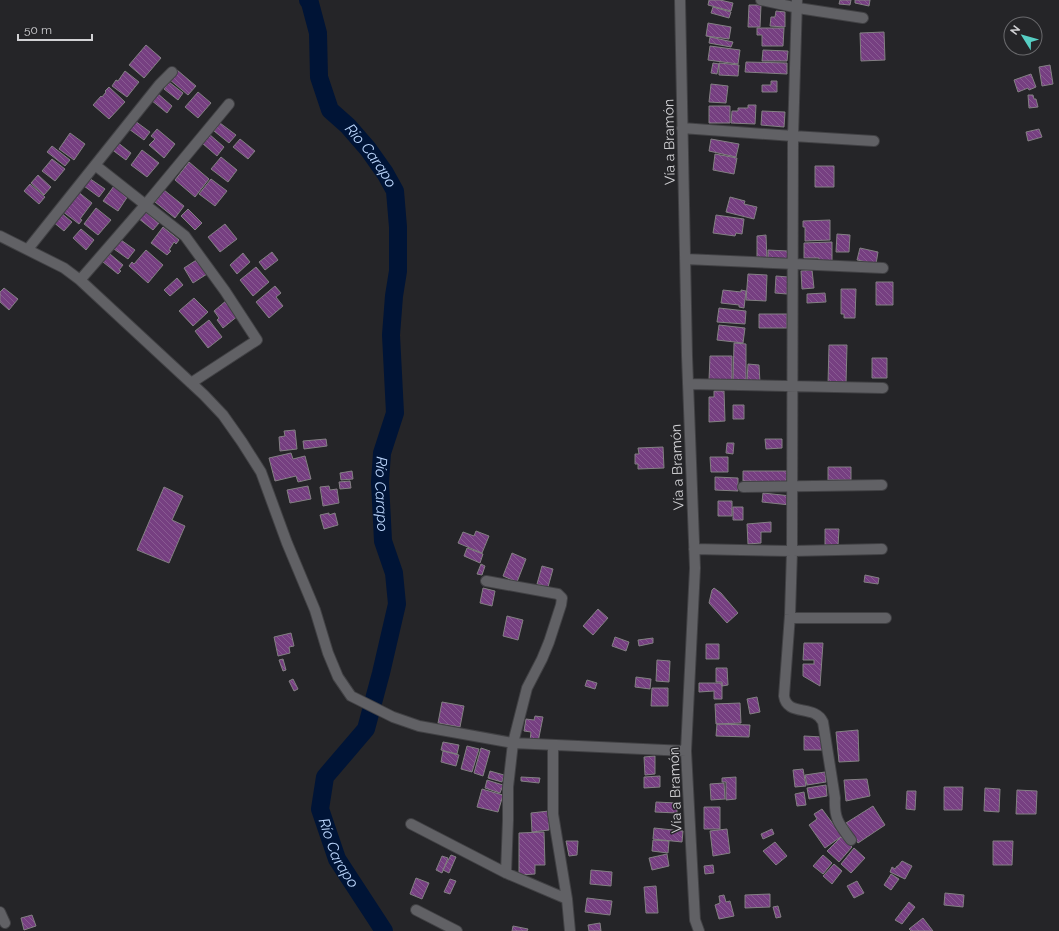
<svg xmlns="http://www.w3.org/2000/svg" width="1059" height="931" font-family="Raleway,sans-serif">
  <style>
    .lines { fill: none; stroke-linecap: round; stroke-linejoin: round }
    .river { stroke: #001436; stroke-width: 18 }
    .building { fill: url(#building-back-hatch); stroke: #838083 }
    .minor-casing { stroke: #414144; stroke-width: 12 }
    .minor { stroke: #616165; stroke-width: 10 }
    .labels { text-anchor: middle; stroke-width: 3; stroke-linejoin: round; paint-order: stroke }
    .street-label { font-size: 14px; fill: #d2d2d5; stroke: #252528 }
    .water-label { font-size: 15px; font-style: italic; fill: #b9d4fa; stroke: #252528 }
  </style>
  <defs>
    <pattern id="building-back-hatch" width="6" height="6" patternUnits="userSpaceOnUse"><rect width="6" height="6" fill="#763f81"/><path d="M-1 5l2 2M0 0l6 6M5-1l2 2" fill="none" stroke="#895a92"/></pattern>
  </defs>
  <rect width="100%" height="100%" fill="#252528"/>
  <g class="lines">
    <path class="river" id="s1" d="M308,0L310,3L318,33L319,77L330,110L348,126L368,149L385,173L395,191L398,227V271L394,296L391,335L395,413L382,453L380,482L383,541L394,573L397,604L381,673L366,729L325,777L320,809L337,859L384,931"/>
  </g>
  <path class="building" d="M709,0H720L733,3L731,11L708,5Z
    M840,0H851L850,5L839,4Z
    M855,0H870L869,6L855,3Z
    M749,5H761L760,27H748Z
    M713,7L731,12L729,18L711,13Z
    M776,11L785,12V27L770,26L771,17H775Z
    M708,23L731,27L729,39L706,36Z
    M757,28H784L783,46H762V35H757Z
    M884,32L885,60L861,61L860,33Z
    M710,37L733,42L731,47L709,43Z
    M146,45L161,58L144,78L129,65Z
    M710,46L740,50L738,64L708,60Z
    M763,50L788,51L787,61H762Z
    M746,62L787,63V74L745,72Z
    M713,63L719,64L717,74L711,73Z
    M719,63L739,65L738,76L719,75Z
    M1050,65L1053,84L1042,86L1039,67Z
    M177,70L196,86L188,95L169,79Z
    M125,71L139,82L127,97L112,86L116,80L118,81Z
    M1031,74L1036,87L1029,90L1028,88L1018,92L1014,80Z
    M771,81H777V92H762V85H771Z
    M169,82L183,93L178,100L164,89Z
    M711,84L728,86L726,103L709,102Z
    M109,87L125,102L109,119L93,105L101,96L102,97L106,92L105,91Z
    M198,92L211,103L198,118L185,107Z
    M157,93L172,106L167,113L151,100Z
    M1028,95H1033L1034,99H1036L1038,107L1029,108Z
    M748,105H756L755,124L731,123L732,111H738V108H748Z
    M709,106H730V123H709Z
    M762,111L785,112L784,127L761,125Z
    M135,121L150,132L144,140L129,129Z
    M220,123L236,135L229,143L214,131Z
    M157,129L175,144L164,158L149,145L155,139L151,136Z
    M1039,129L1042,137L1028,141L1026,132Z
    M70,133L85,144L74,160L59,149Z
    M209,134L224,147L217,156L202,143Z
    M240,139L255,151L248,159L233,147Z
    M711,139L739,144L736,157L709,151Z
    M117,142L131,153L126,160L111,149Z
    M52,146L70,160L65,166L47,152Z
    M142,150L159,163L147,177L131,165Z
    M715,154L737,158L734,174L713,170Z
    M221,157L237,170L228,182L211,169Z
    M52,159L65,169L55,181L42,171Z
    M189,162L209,179L195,197L175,180Z
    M815,166H834V187H815Z
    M38,175L51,187L44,195L31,183Z
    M89,178L105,189L99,197L84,186Z
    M211,179L227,191L215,206L199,194Z
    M30,184L45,197L39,204L24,191Z
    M114,186L128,196L118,211L103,201Z
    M164,190L184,206L175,218L155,202Z
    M77,191L92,203L80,219L82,220L79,224L62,211Z
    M730,197L745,201L744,204L757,207L754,219L726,212Z
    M96,208L111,220L98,235L84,224Z
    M188,209L202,223L195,230L181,216Z
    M144,211L159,223L153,230L138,218Z
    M60,212L72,222L64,231L52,221Z
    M716,215L744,219L742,234L736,233L735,236L713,233Z
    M830,220V240L805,241V227H803V221Z
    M225,224L237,239L220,252L208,237Z
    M163,227L179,240L176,244L174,242L169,250L171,251L167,255L151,243Z
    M81,229L94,240L86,250L73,238Z
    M837,234L850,235L849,252H836Z
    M766,235L767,260L757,261V236Z
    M121,240L135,250L128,259L114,249Z
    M832,242V262H819V258H804V243Z
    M860,248L878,252L876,264L857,260Z
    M146,250L163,265L148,283L129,266L132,262L134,264Z
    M768,250L788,251V260H768Z
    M272,252L278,260L265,270L259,262Z
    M243,253L250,262L237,274L230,265Z
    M110,254L123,265L119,270L121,271L118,274L103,262Z
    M198,259L207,274L193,283L184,268Z
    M256,267L269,282L253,296L240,280Z
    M812,270L814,288L802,289L801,271Z
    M748,274L767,275L766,301L746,300Z
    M776,276L788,277L787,294L775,293Z
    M177,278L183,285L170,296L164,290Z
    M876,282H893V305H876Z
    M275,286L281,293L276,297L283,306L269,318L256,302Z
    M4,288L18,299L9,310L0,302V292Z
    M841,289H856L855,318H844V314H841Z
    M723,290L741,292V290L746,291L744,308L739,307V305L721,303Z
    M825,293L826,302L807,303V294Z
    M194,298L208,312L193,326L179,311Z
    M227,300L239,315L223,328L217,320L219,318L214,311Z
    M719,308L746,311L745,324L717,322Z
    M759,314H787V328H759Z
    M209,320L222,337L208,348L195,331Z
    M719,325L745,328L743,343L717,340Z
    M734,343L746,344V382L733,381Z
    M829,345H847L846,384H828Z
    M710,356H732V380H709Z
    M872,358H887V378H872Z
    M748,364L759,365L760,383L747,381Z
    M714,391H724L725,421L709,422V397H714Z
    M733,405H744V419H733Z
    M295,430L297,449L280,451L279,437L285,436L284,431Z
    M326,439L327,446L304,449L303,441Z
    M765,439H782V448L766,449Z
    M727,443H734L733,454L726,453Z
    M663,447L664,468L638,469V464H635V454H639L638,448Z
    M291,453L293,459L305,456L311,479L298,482L296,476L275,481L269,458Z
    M710,457H728V472H711Z
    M828,467H851V480H828Z
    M352,471L353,479L341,480L340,473Z
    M743,471H787L786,482L743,481Z
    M715,477L738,478V491L715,490Z
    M350,481L351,488L340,489L339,482Z
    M308,486L311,499L290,503L287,490Z
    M329,486L330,490L337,489L339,503L323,506L320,487Z
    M164,487L183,496L172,520L185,526L169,563L137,550Z
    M763,493L791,496L790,505L762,502Z
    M718,501H732V516H718Z
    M733,507H743V520H733Z
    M329,513V515L335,513L338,525L324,529L320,515Z
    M771,522V532H761V543L748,544L747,524Z
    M825,529H839L838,546L825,545Z
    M476,531L489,536L482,553L458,543L463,532L474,536Z
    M467,548L483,554L480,563L464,556Z
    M512,553L526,559L517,582L503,576Z
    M481,564L485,566L482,575L477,574Z
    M542,566L553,569L548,587L537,584Z
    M865,575L879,578L878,584L864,582Z
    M483,588L495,591L492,606L480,603Z
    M714,588L721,593L738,613L727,623L709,603L712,590Z
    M598,609L608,618L593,635L583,626Z
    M507,616L523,620L518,640L503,636Z
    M291,633L294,646L289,647L290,653L278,656L274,637Z
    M615,637L629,642L626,651L612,646Z
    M653,638V643L639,646L638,640Z
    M804,643H823L820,686L803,676V664H814V660H803Z
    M706,644H719V659H706Z
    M283,659L286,670L283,671L279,660Z
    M657,660L670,661L669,682L656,681Z
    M716,668H727L728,685L722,686V682H716Z
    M636,677L651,679L650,689L635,687Z
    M293,679L298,689L294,691L289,681Z
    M587,680L597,683L595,689L585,686Z
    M699,683H722V699H714V691L699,692Z
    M652,688H668V706H651Z
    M757,697L760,712L750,714L747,699Z
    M442,702L464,706L460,727L438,723Z
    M740,703L741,723L716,724L715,704Z
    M535,716L543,717L538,742L530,741L531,732L524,731L526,719L534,720Z
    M717,724L750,725L749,737L716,736Z
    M858,730L859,761L839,762L836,732Z
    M804,736L822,737V750H804Z
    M443,742L459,745L457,754L441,750Z
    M467,746L479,749L472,772L461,769Z
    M481,748L490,751L483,776L474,773Z
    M443,751L459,755L456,766L441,762Z
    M655,756V774L645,775L644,757Z
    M803,769L806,786L795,787L793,770Z
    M490,771L504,775L502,782L488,778Z
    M825,772L826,782L807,785L805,775Z
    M660,776V787L644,788V777Z
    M521,777L540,778L539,783L521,781Z
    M736,777V799L726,800V782H722V778Z
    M867,779L870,796L846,801L844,780Z
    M487,780L503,785L500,793L485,788Z
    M724,783L725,799L711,800L710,784Z
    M826,785L827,796L809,799L807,788Z
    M944,787H963L962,810H944Z
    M985,788L1000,789L999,812L984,811Z
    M482,789L503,795L498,812L477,807Z
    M1017,790L1037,791L1036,814H1016Z
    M907,791H916L915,810L906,809Z
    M804,792L806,805L797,806L795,794Z
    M656,802L677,803V813L655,812Z
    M873,806L885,825L858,843L846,823Z
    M704,807H720V829H704Z
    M822,809L842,836L825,848L809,825L817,819L814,814Z
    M549,811V830L532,832L531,813Z
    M654,828L683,831L682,842L653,839Z
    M727,829L730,853L713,856L710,831Z
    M772,829L774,834L763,839L761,834Z
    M544,832L545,865H535V874L519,875V833Z
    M841,837L852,847L839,862L827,851Z
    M653,840L669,841L668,853L652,851Z
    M566,841H578L577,855L569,856Z
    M993,841H1013L1012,865H993Z
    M775,842L787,856L776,865L763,851Z
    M854,848L865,858L851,873L841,864Z
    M667,854L669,866L652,870L649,858Z
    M451,855L456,857L449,873L443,870Z
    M823,855L832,863L823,874L813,866Z
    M442,856L448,858L442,873L436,870Z
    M902,861L912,866L905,879L890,872L892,867L895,869L897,866H898Z
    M834,864L842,871L832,884L823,876Z
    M713,865L714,873L705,874L704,866Z
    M591,870L612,872L611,886L590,884Z
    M891,874L899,879L891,890L884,885Z
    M416,878L429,883L422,899L410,894Z
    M450,879L456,881L450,894L444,892Z
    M857,881L864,893L854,898L847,886Z
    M656,886L658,913H646L644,887Z
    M945,893L964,895L963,907L944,905Z
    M770,894V907L745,908V895Z
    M724,895L726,902L730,901L734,916L719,919L715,905L720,903L719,896Z
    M587,898L612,901L610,915L585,912Z
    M909,902L915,907L902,924L895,920Z
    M778,906L781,917L776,918L773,907Z
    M32,915L36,926L24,930L21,918Z
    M923,918L933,931H911L909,929Z
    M600,923L601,931H589L588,925Z
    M513,926L528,929L527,931H512Z"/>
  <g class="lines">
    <defs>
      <path id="minor" d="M680,0L687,356L695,568L686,751L695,920L699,931
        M761,0L798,8L863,18
        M797,0L793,136L792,551L790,615L784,696C787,717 815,704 823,722L835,798C834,819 839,824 851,840
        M682,128L793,136L874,141
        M95,165L185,236L225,291L257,340L191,383
        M0,236L64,268L80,280L204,395L223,415L242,442L261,472L287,543L315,610L328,653L338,677L351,696L393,717L419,726L513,743L686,751
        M28,249L159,85L172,72
        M685,259L883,268
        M80,280L146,204L229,104
        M688,384L883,388
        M743,487L882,485
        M694,549L792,551L882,549
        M486,581L558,594L562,598L561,605L549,642L542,659L527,688L513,743L508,787V820L506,873
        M790,618H886
        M553,745V814L567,899L570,931
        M411,824L506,873L567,899
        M416,910L457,931
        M0,912L5,923"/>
    </defs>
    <use href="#minor" class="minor-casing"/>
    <use href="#minor" class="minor"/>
  </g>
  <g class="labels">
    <g class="street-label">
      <text transform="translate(669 142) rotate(-91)" y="5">Vía a Bramón</text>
      <text transform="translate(677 467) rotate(-92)" y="5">Vía a Bramón</text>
      <text transform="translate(675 790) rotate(-92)" y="5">Vía a Bramón</text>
    </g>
    <g class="water-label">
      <text dy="5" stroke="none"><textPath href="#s1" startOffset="175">Río Carapo</textPath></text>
      <text dy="5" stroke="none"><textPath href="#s1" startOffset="524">Río Carapo</textPath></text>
      <text dy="5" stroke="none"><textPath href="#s1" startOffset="908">Río Carapo</textPath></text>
    </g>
  </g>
  <g transform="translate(1023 36) rotate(307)"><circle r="19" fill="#252528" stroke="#6a6a6d"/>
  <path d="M0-3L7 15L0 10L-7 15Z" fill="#56cec3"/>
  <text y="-6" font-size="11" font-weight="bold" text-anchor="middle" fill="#d2d2d5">N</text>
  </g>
  <path d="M18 34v6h74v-6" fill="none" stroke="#d2d2d5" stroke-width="2"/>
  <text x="24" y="34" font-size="12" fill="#d2d2d5" stroke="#252528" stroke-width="3" paint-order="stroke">50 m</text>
</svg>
